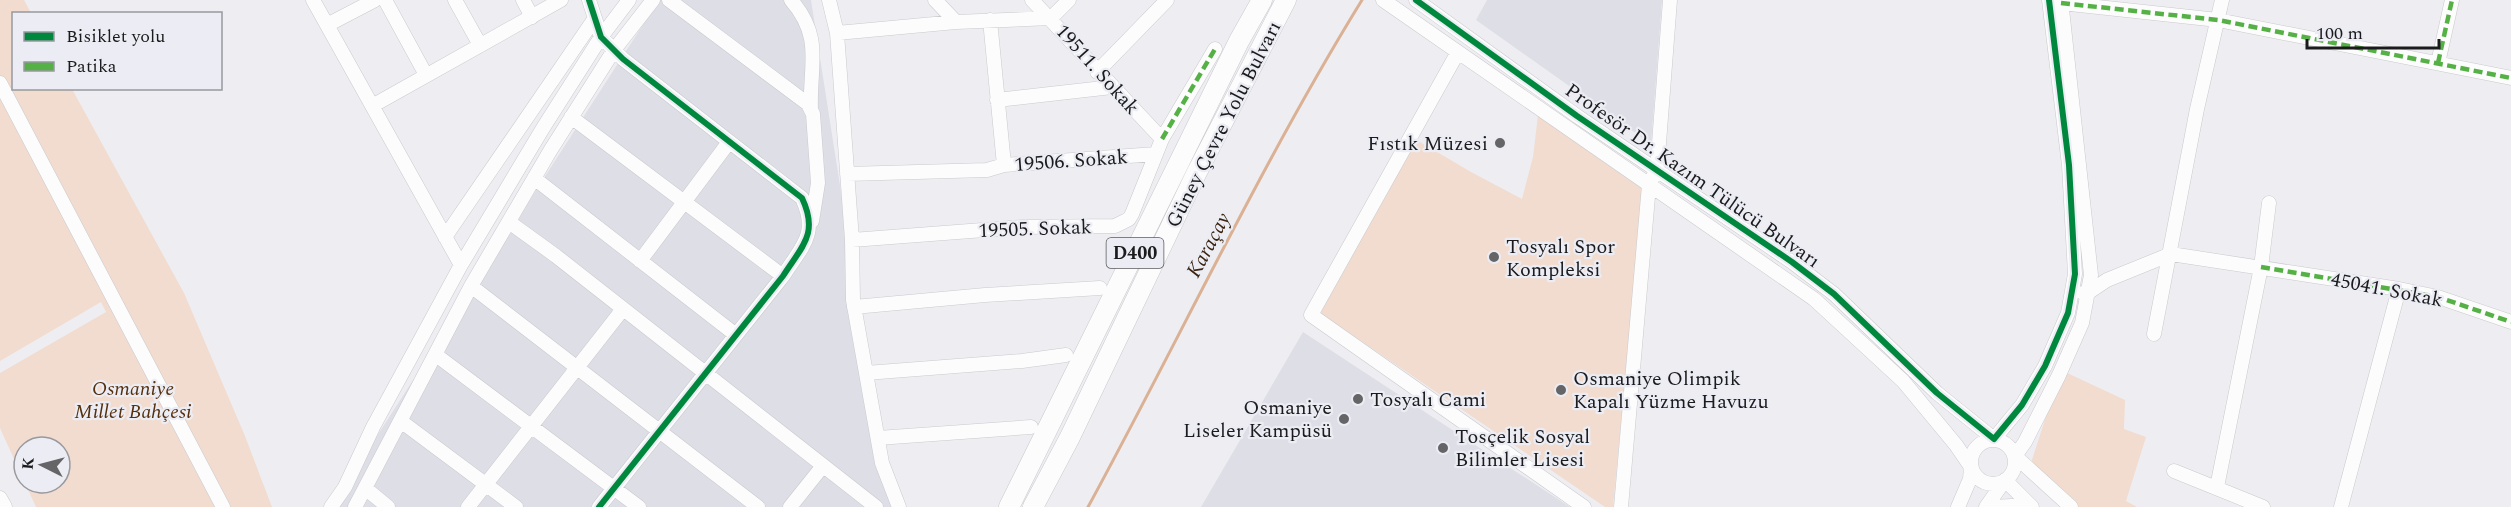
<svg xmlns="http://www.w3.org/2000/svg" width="2511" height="507" font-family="Spectral,serif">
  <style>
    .built { fill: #dddee6 }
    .green { fill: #f1dccf }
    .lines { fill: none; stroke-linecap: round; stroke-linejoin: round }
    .stream { stroke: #dab194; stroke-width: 3 }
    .minor-casing { stroke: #cacacd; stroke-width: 15 }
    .highway-casing { stroke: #cacacd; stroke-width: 21 }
    .minor { stroke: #fcfcfd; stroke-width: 14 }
    .highway { stroke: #fcfcfd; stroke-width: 20 }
    .quiet { stroke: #55b145; stroke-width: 4.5; stroke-dasharray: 9 4.5; stroke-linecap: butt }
    .cycleway-casing { stroke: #ecedf4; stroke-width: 10 }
    .cycleway { stroke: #00873e; stroke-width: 6 }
    .poi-dot { fill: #656568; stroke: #ecedf4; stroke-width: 2 }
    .labels { text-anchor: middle; stroke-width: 4.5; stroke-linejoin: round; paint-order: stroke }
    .shield { fill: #ecedf4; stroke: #5a5a5e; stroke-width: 1.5 }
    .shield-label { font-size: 18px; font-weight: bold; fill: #1b1b1d }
    .street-label { font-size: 20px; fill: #1b1b1d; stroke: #ecedf4 }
    .poi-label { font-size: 20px; fill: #1b1b1d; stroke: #ecedf4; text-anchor: start }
    .park-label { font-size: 20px; font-style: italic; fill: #562f0c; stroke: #ecedf4 }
    .water-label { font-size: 21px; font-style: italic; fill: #3b230f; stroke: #ecedf4 }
  </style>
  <rect width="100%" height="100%" fill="#eeeef2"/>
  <path class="built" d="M659,0H811L870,378L897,507H331Z
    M1487,0H1662L1651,144L1476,20Z
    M1303,332L1570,507H1201Z"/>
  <path class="green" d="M0,0H24L31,13L14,14V88L72,89L184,293L245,436L272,507H36L25,483H60V447H24V481L0,428V373L106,312L101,302L0,361Z
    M1538,115L1643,188L1613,507H1605L1320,313L1415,139L1471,172L1522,199L1533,157Z
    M2065,372L2125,400L2124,429L2146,437L2126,501L2137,507H2071L2029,469L2052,398Z"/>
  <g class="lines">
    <path class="stream" d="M1088,507C1180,338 1261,164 1362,0"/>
    <defs>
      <path id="minor" d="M313,0L461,265
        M385,0L426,75
        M455,0L480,45
        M523,0L532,17
        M589,0L601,37L623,59L802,198C819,234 802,246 783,276L599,507
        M669,0L808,104L813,114L818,183L812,221
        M791,0C824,38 809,66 811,110
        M829,0L837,33L852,240L853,300L882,463L899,507
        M935,0L956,22
        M1032,0L1162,139
        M1383,0L1814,299L1903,381L1956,445L1971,467L1970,479L1958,507
        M1416,0L1577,116L1792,262L1834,294L1937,393L1994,439L2022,405L2045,366L2068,313L2075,274L2069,165L2049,0
        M2061,0L2091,275L2082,323L2059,375L2025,442L2015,456L2071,507
        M2061,3L2218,20L2511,78
        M990,20L1004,165
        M327,25L375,0
        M837,33L956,22L1051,18L1069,0
        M1458,52L1311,315L1584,507
        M2438,63L2452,0
        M1097,72L1167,0
        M0,83L223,507
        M997,100L1112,87
        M372,106L561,0
        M571,117L783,276
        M847,174L987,170L1004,165L1156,154
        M534,178L736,335
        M509,222L556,256L876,507
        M445,237L595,18
        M852,240L1023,227L1115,226L1129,219L1132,214L1162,139L1215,49
        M640,261L729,142
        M471,286L758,507
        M2083,293L2089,292L2107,280L2171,254L2399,289L2438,297L2511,322
        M854,307L985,295L1100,288
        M2154,334L2197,109L2222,0
        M436,355L639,507
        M866,373L1022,361L1066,355
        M402,422L516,507
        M878,438L1031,427
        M1971 462a22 22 0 1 1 44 0a22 22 0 1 1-44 0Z
        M2174,471L2263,507
        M2217,487L2261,267L2269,203
        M365,488L388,507
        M0,498L5,507
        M331,507L345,487L373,427L461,265L543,128L601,37L629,0
        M355,507L471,286L550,151L614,50L653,0
        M468,507L623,309
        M790,507L822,467
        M1621,507L1649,185L1657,169L1670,0
        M1986,507L2005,480L2032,507
        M1993,507L2030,505
        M2341,507L2399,289"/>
      <path id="highway" d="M1009,507L1239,41L1262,0
        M1033,507L1070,437L1196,174L1286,0"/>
    </defs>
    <use href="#minor" class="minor-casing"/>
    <use href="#highway" class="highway-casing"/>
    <use href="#minor" class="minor"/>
    <use href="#highway" class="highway"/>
    <path class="quiet" d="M2061,3L2218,20L2511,78
      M2438,63L2452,0
      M1162,139L1215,49
      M2261,267L2438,297L2511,322"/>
    <defs>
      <path id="cycleway" d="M589,0L601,37L623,59L802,198C819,234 802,246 783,276L599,507
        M1416,0L1577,116L1792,262L1834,294L1937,393L1994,439L2022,405L2045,366L2068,313L2075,274L2069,165L2049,0"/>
    </defs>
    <use href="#cycleway" class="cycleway-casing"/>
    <use href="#cycleway" class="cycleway"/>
  </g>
  <g class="poi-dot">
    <circle cx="1500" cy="143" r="6"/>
    <circle cx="1494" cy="257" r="6"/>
    <circle cx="1561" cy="390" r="6"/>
    <circle cx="1358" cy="399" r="6"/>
    <circle cx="1344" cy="419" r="6"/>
    <circle cx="1443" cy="448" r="6"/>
  </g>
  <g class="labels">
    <rect class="shield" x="1106.5" y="238" width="57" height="30" rx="4.5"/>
    <g class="shield-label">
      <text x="1135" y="259">D400</text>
    </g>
    <g class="street-label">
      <text transform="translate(1098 69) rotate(48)" y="7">19511. Sokak</text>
      <text transform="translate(1223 124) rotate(-63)" y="7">Güney Çevre Yolu Bulvarı</text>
      <text transform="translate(1071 160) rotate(-4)" y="7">19506. Sokak</text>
      <text transform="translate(1693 175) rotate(35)" y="7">Profesör Dr. Kazım Tülücü Bulvarı</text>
      <text transform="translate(1035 228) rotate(-2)" y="7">19505. Sokak</text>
      <text transform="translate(2387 289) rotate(11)" y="7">45041. Sokak</text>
    </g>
    <g class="poi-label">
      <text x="1488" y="150" text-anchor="end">Fıstık Müzesi</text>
      <text x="1506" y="253">Tosyalı Spor<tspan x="1506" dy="23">Kompleksi</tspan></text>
      <text x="1573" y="385">Osmaniye Olimpik<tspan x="1573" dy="23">Kapalı Yüzme Havuzu</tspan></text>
      <text x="1370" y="406">Tosyalı Cami</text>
      <text x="1332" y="414" text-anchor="end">Osmaniye<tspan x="1332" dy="23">Liseler Kampüsü</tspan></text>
      <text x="1455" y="443">Tosçelik Sosyal<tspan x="1455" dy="23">Bilimler Lisesi</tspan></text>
    </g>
    <g class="park-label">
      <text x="133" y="395">Osmaniye<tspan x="133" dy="23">Millet Bahçesi</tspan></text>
    </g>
    <g class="water-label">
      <text transform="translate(1208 245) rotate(-62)" y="7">Karaçay</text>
    </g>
  </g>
  <rect x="12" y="12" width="210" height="78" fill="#ecedf4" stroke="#98999e" stroke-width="1.5"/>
  <rect x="24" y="32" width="30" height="9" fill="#00873e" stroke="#98999e" stroke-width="1.5"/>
  <text x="66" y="42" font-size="18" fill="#1b1b1d">Bisiklet yolu</text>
  <rect x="24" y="62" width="30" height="9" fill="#55b145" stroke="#98999e" stroke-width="1.5"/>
  <text x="66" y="72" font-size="18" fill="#1b1b1d">Patika</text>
  <g transform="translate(42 465) rotate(276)"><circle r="28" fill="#ecedf4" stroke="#98999e" stroke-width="1.5"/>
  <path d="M0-4.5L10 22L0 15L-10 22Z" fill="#656568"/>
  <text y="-9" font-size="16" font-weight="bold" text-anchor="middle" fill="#1b1b1d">K</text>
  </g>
  <path d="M2307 39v9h132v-9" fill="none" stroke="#1b1b1d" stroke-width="3"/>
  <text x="2316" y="39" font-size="18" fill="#1b1b1d" stroke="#ecedf4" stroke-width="4.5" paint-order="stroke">100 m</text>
</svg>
